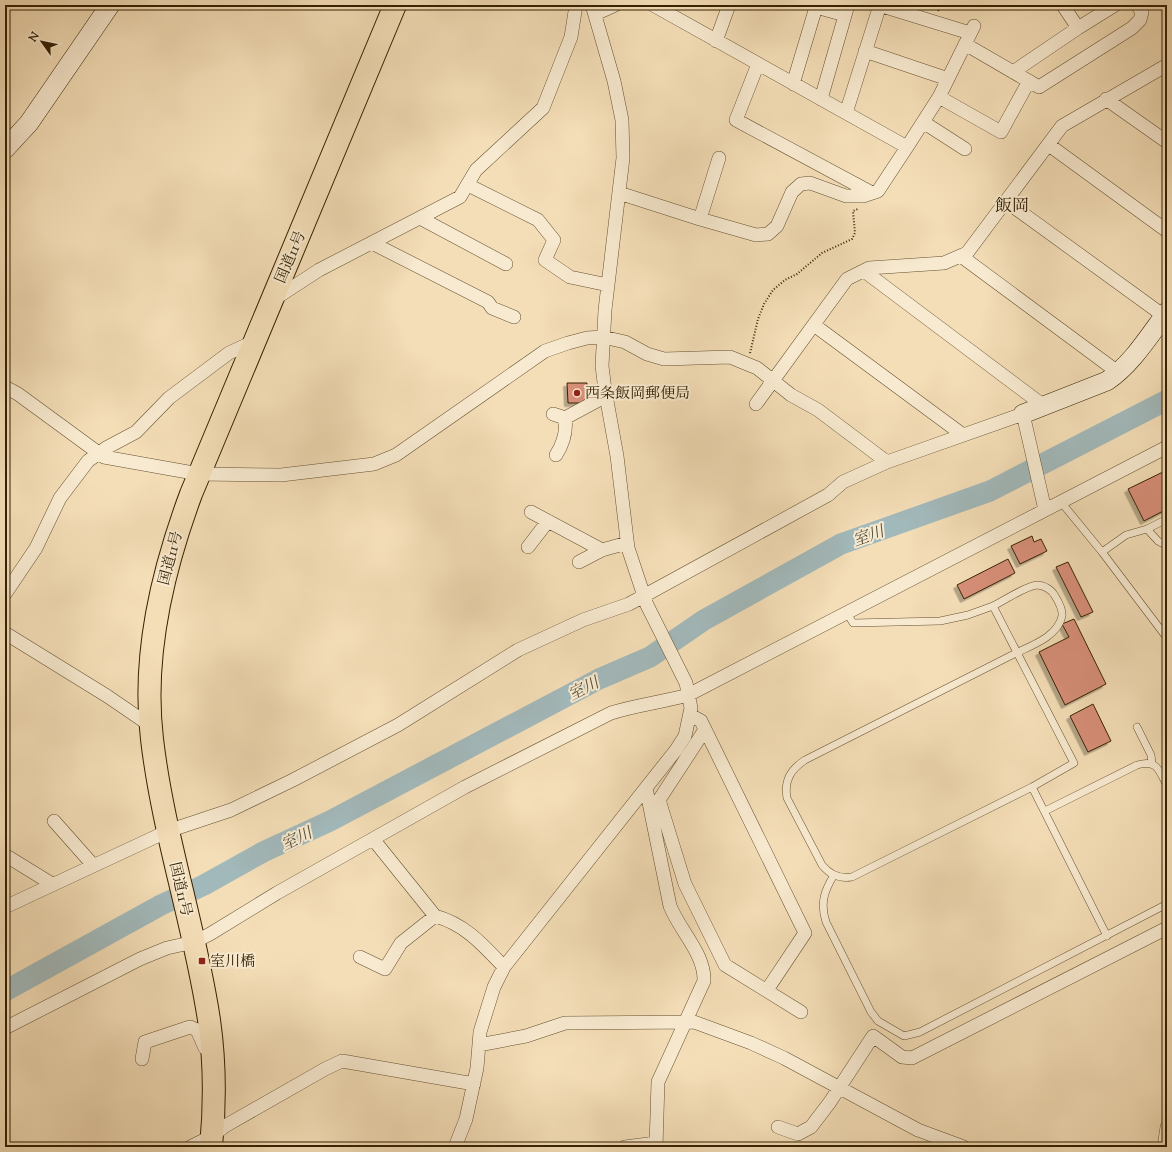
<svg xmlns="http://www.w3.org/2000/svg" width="1172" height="1152" font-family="'Sorts Mill Goudy','Noto Serif JP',serif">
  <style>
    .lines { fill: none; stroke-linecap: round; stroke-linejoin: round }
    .river { stroke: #a2b9bb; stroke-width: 21 }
    .building { fill: #d88f79; stroke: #342103; filter: url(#shadow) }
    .lane-casing { stroke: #645030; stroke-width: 8 }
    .street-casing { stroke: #645030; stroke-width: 14 }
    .secondary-casing { stroke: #342103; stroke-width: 20 }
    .highway-casing { stroke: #342103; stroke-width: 24 }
    .path { stroke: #342103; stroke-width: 2; stroke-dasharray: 1 2; stroke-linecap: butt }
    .lane { stroke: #f8ead0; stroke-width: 7 }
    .street { stroke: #f8ead0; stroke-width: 13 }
    .secondary { stroke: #f8ead0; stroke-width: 19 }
    .highway { stroke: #f4deb7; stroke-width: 22 }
    .poi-dot { fill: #8f2418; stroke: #f8ead0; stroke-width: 1.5 }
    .labels { text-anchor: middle; stroke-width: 4; stroke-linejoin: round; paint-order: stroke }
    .street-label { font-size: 15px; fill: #342103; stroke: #f8ead0 }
    .poi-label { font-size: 15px; fill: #342103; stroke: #f8ead0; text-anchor: start }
    .water-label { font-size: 16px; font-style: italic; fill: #554f3a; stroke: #f8ead0 }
    .quarter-label { font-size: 17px; fill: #342103; stroke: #f8ead0 }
  </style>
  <defs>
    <filter id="shadow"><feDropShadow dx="-3.5" dy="3.5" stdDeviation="0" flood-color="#0004"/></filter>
  </defs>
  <rect width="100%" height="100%" fill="#f4deb7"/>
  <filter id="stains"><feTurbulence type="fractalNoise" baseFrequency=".005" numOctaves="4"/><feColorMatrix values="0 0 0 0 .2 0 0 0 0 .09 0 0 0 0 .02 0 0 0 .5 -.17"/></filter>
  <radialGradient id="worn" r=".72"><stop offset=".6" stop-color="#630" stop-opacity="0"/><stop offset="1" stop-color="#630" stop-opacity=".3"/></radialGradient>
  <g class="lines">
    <path class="river" d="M5,991L161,905L204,885L263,852L330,821L599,679L650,657L704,620L841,544L990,491L1167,400"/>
  </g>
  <path class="building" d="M567,383H587V400H584V403H568Z
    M1167,470V509L1144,521L1128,489Z
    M1032,536L1034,542L1041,539L1047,551L1020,564L1011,546Z
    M1008,559L1015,573L964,599L957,585Z
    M1068,562L1093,612L1081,617L1056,567Z
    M1074,619L1106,684L1065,705L1039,652L1069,637L1062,624Z
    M1093,704L1111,741L1088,752L1070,716Z"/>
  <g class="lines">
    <defs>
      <path id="lane" d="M1061,502L1102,552L1167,638
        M1147,529L1158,541L1167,546
        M1102,552L1126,535L1147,529L1167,519
        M847,613L853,623L940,621L968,615L993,606L1074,763L1032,787L852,877C839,879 830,875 822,865L787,798C784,781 790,770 805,760L1016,653C1033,645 1058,636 1062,616C1063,609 1058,601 1055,596C1052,590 1044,585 1037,585C1025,586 1004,601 993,606
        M1137,727L1151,755L1152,763
        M1032,787L1107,936
        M1045,811L1137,765C1157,759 1159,770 1167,786
        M834,875C824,891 820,904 826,922L871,1012L878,1021L904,1036L920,1032L1167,904"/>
      <path id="street" d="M653,5L907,147L939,97L974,26
        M879,5L970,33
        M1067,5L1064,7L1078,28
        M595,14L615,5
        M716,41L729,5
        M965,44L1039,87L1132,28L1140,20L1142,12L1137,5
        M865,51L948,79
        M758,64L736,120L872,193
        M1013,72L1078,28L1115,5
        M793,84L816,7L845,15
        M939,97L1001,132L1029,81
        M821,99L848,5
        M1106,99L1167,142
        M846,113L880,5
        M923,122L965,149
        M1049,145L1167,231
        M468,185L538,220L554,240L545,260L570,277L608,285
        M619,193L700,219L756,235L768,234L777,226L792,192L801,184L810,183L846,196H863L878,191L907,147
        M1007,202L1164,316
        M420,218L506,264
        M700,219L719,158
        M372,243L488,302L492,308L514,317
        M961,256L1119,373
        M864,271L1044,406
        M273,300L319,270L460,197L476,170L543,108L571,37L576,5
        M814,325L963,435
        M5,387L18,394L104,457L199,474L281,475L374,464L396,455L545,351L568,343L587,338L603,337L625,342L647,354L664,359L730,357L757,368L791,395L818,410L887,462
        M756,404L847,279L869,268L944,263L967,253L1062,126L1167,65
        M553,414L565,418C567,432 563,444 556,455
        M565,418L606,396
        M531,512L602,550L627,543
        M528,547L548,521
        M579,562L602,550
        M5,594L36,548L60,498L88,461L106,448L136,432L169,398L229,353L255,341
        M5,633L107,696L151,726
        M690,715L701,721L805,933L767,990
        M704,731L659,800L685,884L725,965L801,1012
        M646,788L670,906C680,931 705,954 704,981L658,1082L656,1147
        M54,821L93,865
        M373,839L435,916
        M5,855L52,884
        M5,907L168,831L231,810L293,780L398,725L518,650L583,620L629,604L828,495L843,482L887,462L1023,414L1045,510
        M360,957L385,969L401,943L435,916C465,924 483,945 504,967
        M5,1028L140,959L167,948L194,942L210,934L277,893L465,787L611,713C636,705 663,702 688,695L1167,447
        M479,1045L526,1036L565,1023L694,1022L751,1043L784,1058L918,1130L964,1147
        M142,1059L145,1042L190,1027L197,1030L205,1048L209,1051
        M778,1127L798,1134L811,1127L830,1102L873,1036L902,1057L912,1058L1167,928
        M190,1147L212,1136L225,1126L325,1069L342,1061L474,1084
        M455,1147L466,1119L477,1068L480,1032L494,987L504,967L676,750L685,736L691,708L686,683L647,605L628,548L617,456L605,390L602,366L605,310L623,158L622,120L614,81L592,5
        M625,1147L656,1143
        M1164,1147L1167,1127"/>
      <path id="secondary" d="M5,149L29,123L110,5
        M1023,414L1107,381C1132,364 1149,336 1167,312"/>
      <path id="highway" d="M211,1147C215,1106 215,1062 209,1020C195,926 163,834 152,739C142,656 162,572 191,494L395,5"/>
    </defs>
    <use href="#lane" class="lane-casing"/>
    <use href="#street" class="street-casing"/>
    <use href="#secondary" class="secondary-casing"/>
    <use href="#highway" class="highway-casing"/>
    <path class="path" d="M938,11L941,5
      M750,353L758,319L764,304L773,290L785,280L797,274L822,253L852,239L855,233L853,211L858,209"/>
    <use href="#lane" class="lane"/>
    <use href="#street" class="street"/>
    <use href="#secondary" class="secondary"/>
    <use href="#highway" class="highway"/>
  </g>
  <g class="poi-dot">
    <circle cx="577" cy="393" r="4"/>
    <rect x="198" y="957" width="8" height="8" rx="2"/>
  </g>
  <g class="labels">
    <g class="street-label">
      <text transform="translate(290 257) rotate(-67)" y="5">国道11号</text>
      <text transform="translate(170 558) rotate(-75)" y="5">国道11号</text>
      <text transform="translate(181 889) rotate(77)" y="5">国道11号</text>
    </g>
    <g class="poi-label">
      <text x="585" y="398">西条飯岡郵便局</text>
      <text x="210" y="966">室川橋</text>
    </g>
    <g class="water-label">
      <text transform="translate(868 535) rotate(-20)" y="6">室川</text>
      <text transform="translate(583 688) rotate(-27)" y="6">室川</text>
      <text transform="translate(296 838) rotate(-26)" y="6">室川</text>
    </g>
    <g class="quarter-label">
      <text x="1012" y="211">飯岡</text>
    </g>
  </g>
  <rect width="1172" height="1152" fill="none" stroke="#f4deb7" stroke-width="20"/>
  <rect x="6" y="6" width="1160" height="1140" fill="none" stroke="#342103" stroke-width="2"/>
  <rect x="10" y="10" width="1152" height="1132" fill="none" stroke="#342103"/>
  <g transform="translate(42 42) rotate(303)" stroke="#f8ead0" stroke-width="3" paint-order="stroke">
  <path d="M0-3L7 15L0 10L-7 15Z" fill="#342103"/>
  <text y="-6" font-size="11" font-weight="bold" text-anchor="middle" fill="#342103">N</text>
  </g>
  <rect width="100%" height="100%" filter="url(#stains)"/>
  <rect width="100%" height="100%" fill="url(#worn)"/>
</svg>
